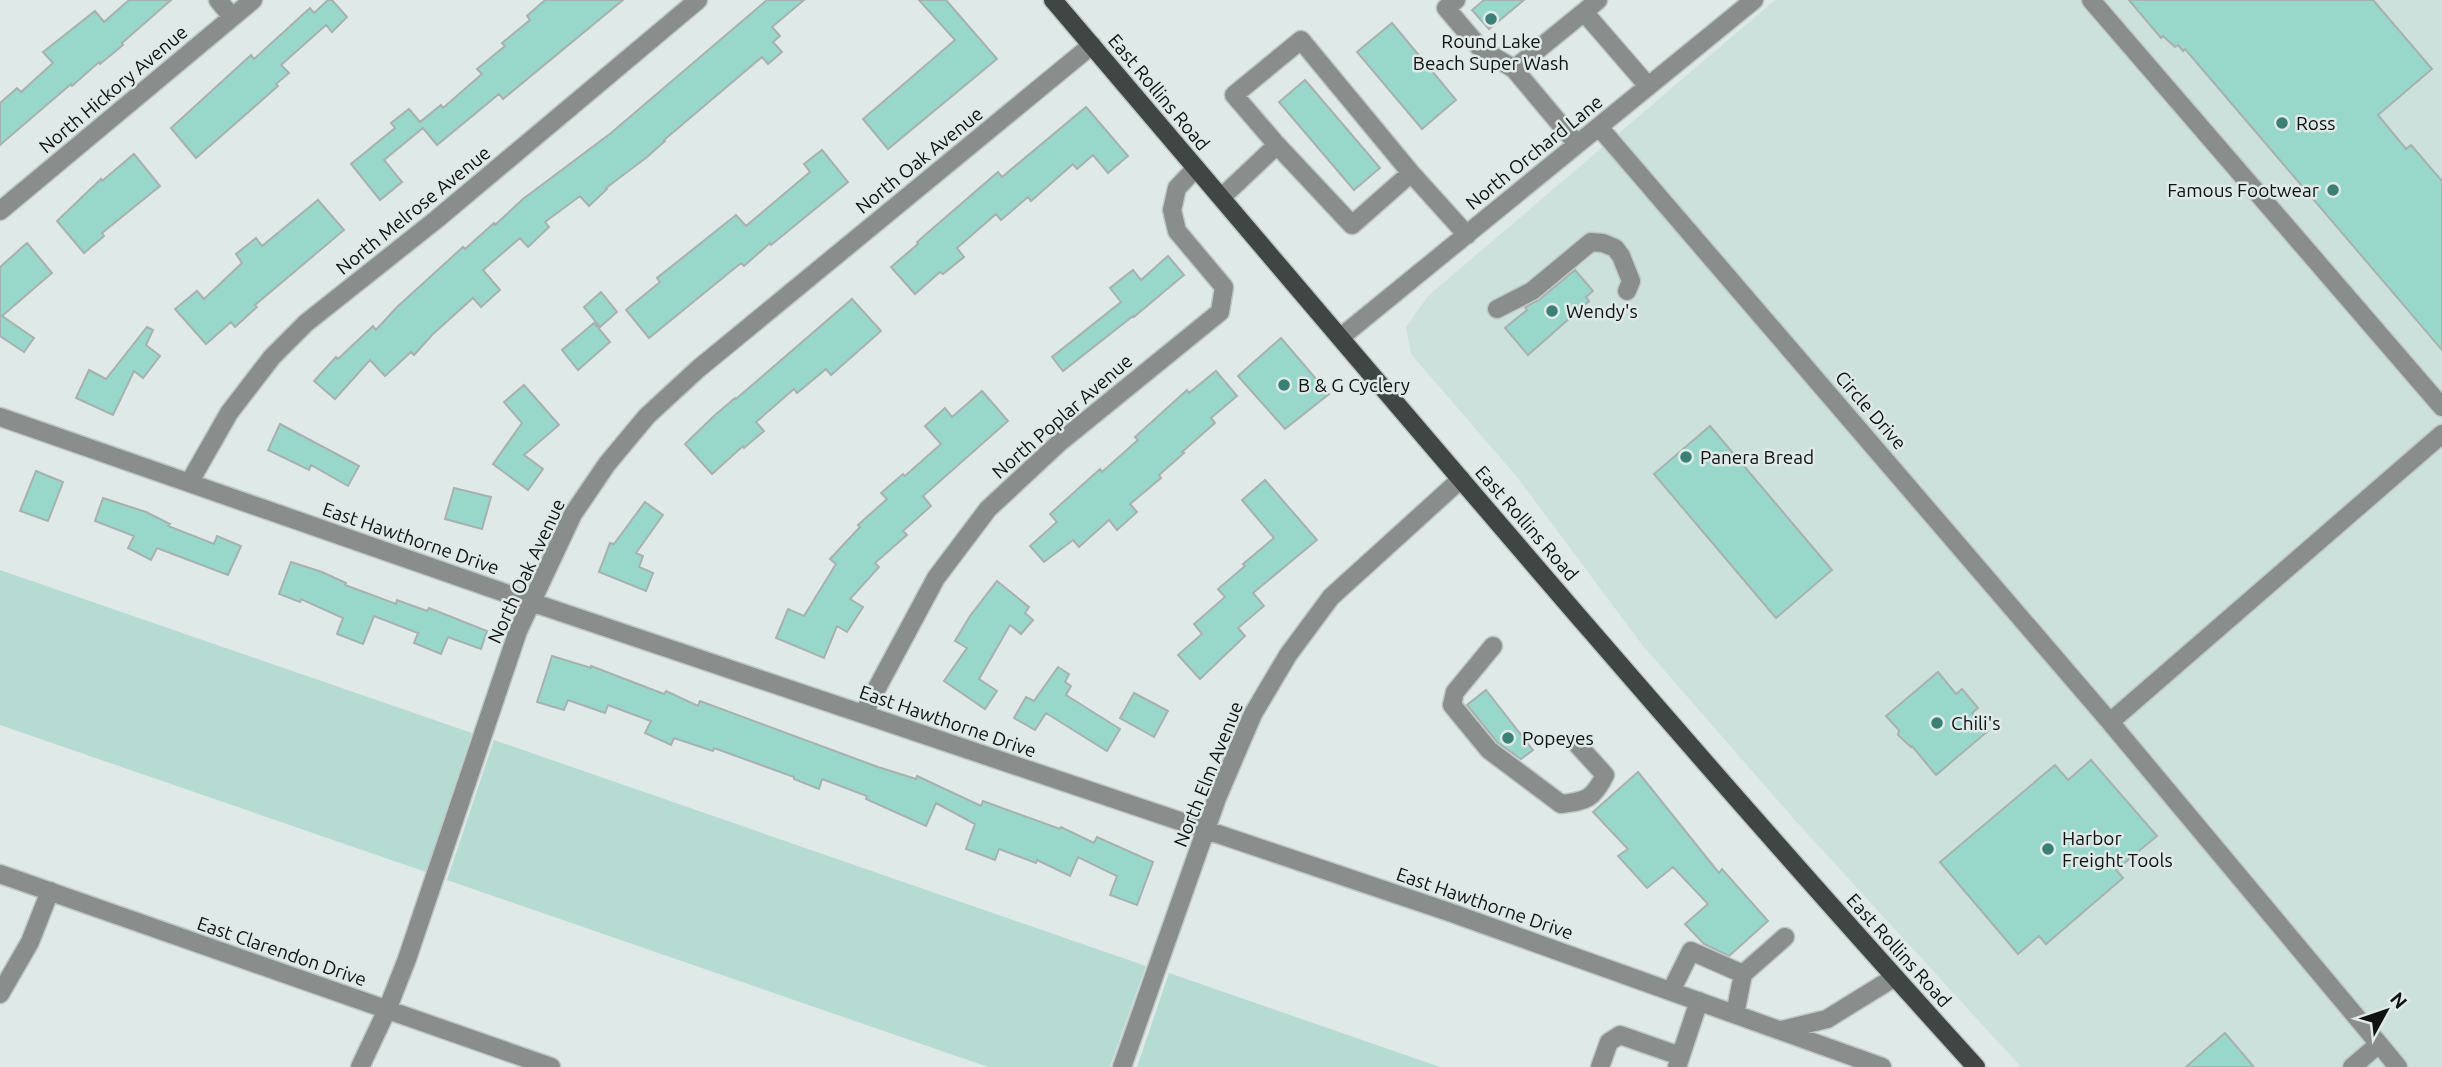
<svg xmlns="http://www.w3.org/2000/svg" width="2442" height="1067" font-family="Ubuntu,sans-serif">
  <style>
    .built { fill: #cde1dc }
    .green { fill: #b5dbd3 }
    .building { fill: #97d8cb; stroke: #a7b1af; stroke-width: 2 }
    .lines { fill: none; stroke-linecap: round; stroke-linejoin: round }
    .minor-casing { stroke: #bec7c5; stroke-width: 21 }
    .major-casing { stroke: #bec7c5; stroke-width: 21 }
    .minor { stroke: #898d8c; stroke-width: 18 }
    .major { stroke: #3f4644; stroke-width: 18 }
    .poi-dot { fill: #3b8075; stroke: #dfe9e7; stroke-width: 2.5 }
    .labels { text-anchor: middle; stroke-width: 5; stroke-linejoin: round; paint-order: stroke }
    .poi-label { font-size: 19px; fill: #0e1211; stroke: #dfe9e7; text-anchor: start }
    .street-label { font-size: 19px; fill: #0e1211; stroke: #dfe9e7 }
  </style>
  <rect width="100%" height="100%" fill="#dfe9e7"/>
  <path class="built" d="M1775,0H2442V1067H2021L1793,818L1643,646L1517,477L1411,354L1406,327L1428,296Z"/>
  <path class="green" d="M0,570L472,733L426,872L0,725Z
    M494,740L1146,966L1110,1067H988L447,880Z
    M1169,973L1440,1067H1137Z"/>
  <path class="building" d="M129,0H171L122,43L123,45L100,64L99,62L72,86L71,84L0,145V103L17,88L21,92L53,63L43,52L95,11L104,22Z
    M328,0H332L347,17L332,32L326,25L281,65L289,73L276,84L278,86L196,158L171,128L251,55L254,59L310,8L314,13Z
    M545,0H623L503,99L499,94L437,145L423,128L384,160L402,182L380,200L351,164L395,128L391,123L409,109L420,122L441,105L443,108L482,74L477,69L505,46L502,43L530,20L527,16Z
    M767,0H804L772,27L780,36L773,42L782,52L768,64L762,57L664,140L665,141L647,157L606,188L607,189L589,206L580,196L545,222L549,227L528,247L520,238L483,270L500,290L481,307L473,298L433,334L414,355L411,352L385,376L370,360L335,399L314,381L336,357L338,359L373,326L376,330L396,308L463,247L465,249L494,223L495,225L523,199L611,133Z
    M919,0H946L997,59L888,149L863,119L955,40Z
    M1484,0H1524L1489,29L1472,10Z
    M2129,0H2373L2432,69L2378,115L2406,149L2411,145L2442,181V350L2185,49L2183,51L2178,45L2175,47L2163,36L2161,38Z
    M1392,23L1456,100L1422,129L1357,52Z
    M1305,80L1380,168L1354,190L1279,102Z
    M1086,107L1128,156L1108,173L1093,155L1077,169L1073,164L1031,201L1028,197L1001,220L996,214L957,248L964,257L943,274L940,272L915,294L891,267L918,244L917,242L998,172L1002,177Z
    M822,150L848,182L771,245L770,243L744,266L741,263L649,338L626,310L660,282L657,278L736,215L746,226L810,172L804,164Z
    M134,154L160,186L102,233L104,236L84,253L57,221L101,179L102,181Z
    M318,200L344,230L255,305L257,307L235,327L231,322L206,344L175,309L197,291L204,299L242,263L236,254L256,238L262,246Z
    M27,243L52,273L2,316L34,338L24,352L0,336V267Z
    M1168,256L1184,275L1134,317L1133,316L1063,371L1052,357L1121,302L1110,288L1133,270L1141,280Z
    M1575,270L1593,291L1586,297L1589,301L1528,355L1505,328L1527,310L1525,307L1539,300Z
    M601,292L617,312L600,327L584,307Z
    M852,299L881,331L831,375L826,369L797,393L794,389L756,422L764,431L744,448L743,446L712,474L685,444L715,415L735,398L736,399Z
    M594,323L610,342L578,370L562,350Z
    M147,327L153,330L146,345L160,356L143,378L134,371L113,415L76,398L89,370L106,379Z
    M1281,338L1329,394L1285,429L1238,376Z
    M1216,371L1237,396L1211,418L1215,423L1182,452L1184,453L1159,475L1161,478L1130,504L1137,512L1117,530L1109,520L1079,547L1073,540L1044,562L1030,546L1057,522L1050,514L1100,469L1102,472L1138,440L1135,437L1187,390L1189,393Z
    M524,385L559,425L524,455L543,469L528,490L493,464L522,423L504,402Z
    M982,391L1008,421L923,496L931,506L903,531L907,535L875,563L879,567L850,599L863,607L847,632L837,626L824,658L776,638L788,609L804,616L836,564L830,559L860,527L858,525L887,499L881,493L903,474L905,476L941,444L925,426L945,408L952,417Z
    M280,424L359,466L348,486L311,465L309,470L268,450Z
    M1710,426L1832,570L1776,618L1654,474Z
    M36,471L63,482L48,521L20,511Z
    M1265,480L1317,540L1253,593L1264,606L1238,628L1245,636L1200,679L1178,655L1202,634L1194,624L1225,597L1218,589L1245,566L1243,564L1274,538L1242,500Z
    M454,488L491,497L482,529L445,519Z
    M103,498L146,512L170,524L168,526L214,544L217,536L241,546L228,575L157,548L151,560L128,548L134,536L95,521Z
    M645,502L663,515L636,553L643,556L639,567L653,573L646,591L599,572L610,543L614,544Z
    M291,562L322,572L346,583L345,585L396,604L397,600L427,611L429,608L487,631L481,649L448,637L441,654L414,643L418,633L374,616L363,644L337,634L343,618L301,599L300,602L279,594Z
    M997,581L1029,607L1025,613L1033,620L1021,634L1010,625L979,679L997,691L985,709L944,681L967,648L955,641L970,616Z
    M552,656L591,668V666L664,694L666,691L698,706L700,701L878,767L916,779L917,776L981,806L983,801L1060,829L1061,827L1094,843L1097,837L1153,862L1137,905L1110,895L1117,876L1078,857L1070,876L1037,860L1036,863L999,849L995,860L966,849L975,824L936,803L926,826L866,799L867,796L822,779L819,789L794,779V777L714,748L713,751L674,738L671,745L645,733L651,721L608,705L605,713L568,700L564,710L537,702Z
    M1058,667L1069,674L1065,682L1071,686L1066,695L1120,729L1107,751L1046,713L1035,730L1014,718L1026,697L1034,701Z
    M1938,672L1956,694L1962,689L1978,708L1972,713L1988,731L1936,775L1912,746L1911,747L1898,735L1899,730L1886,716Z
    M1486,690L1533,750L1521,759L1497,742L1467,705Z
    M1134,693L1168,711L1154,737L1120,718Z
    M2091,760L2157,836L2116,870L2123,878L2046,944L2039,936L2018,954L1940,862L2055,765L2068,780Z
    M1638,772L1719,873L1722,869L1768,921L1729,956L1704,944L1685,924L1708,904L1673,867L1647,888L1618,856L1628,849L1593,812Z
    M2225,1033L2254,1067H2186L2203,1052Z"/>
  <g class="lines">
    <defs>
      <path id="minor" d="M218,0L232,17
        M1456,0L1446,8L1480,48L1514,69
        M2091,0L2442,407
        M1584,12L1598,0
        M1599,127L2110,722
        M1577,144L1514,69L1584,12L1648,86
        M1277,145L1352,225L1411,173
        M1222,197L1277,145L1234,95L1301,40L1411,173L1467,235
        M0,211L253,0
        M1497,309L1532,291L1591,242L1603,243L1615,248L1621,256L1631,281L1627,291
        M1341,337L1754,0
        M0,417L531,602L1449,912L1882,1067
        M189,483L229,413L272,357L306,323L437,219L698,0
        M1493,646L1455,692L1452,705L1489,750L1561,804C1587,801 1593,799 1605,775L1576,743
        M863,714L936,578L988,509L1060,442L1220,312L1224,287L1177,231L1172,210L1177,188L1196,168
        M0,874L551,1067
        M1671,991L1691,951L1743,974
        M0,994L30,942L50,891
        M1735,1014L1743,974L1785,937
        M1782,1030L1827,1019L1895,977
        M2379,1044L2398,1067
        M360,1067L387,1010L407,959L518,631L573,514L607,464L647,416L698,369L1092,45
        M1122,1067L1217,798L1253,714L1288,655L1331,597L1461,479
        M1600,1067L1609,1042L1620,1035L1680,1056
        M1677,1067L1699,1001
        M2352,1067L2379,1044L2110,722L2442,434"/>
      <path id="major" d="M1053,0C1358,358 1660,719 1976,1067"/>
    </defs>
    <use href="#minor" class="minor-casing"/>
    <use href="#major" class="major-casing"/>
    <use href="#minor" class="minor"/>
    <use href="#major" class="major"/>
  </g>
  <g class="poi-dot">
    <circle cx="1491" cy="19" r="7"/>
    <circle cx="2282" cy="123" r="7"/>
    <circle cx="2333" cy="190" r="7"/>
    <circle cx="1552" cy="311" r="7"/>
    <circle cx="1284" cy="385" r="7"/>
    <circle cx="1686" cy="457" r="7"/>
    <circle cx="1937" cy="723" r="7"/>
    <circle cx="1508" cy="738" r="7"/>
    <circle cx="2048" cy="849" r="7"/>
  </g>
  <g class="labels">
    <g class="poi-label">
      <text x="1491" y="48" text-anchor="middle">Round Lake<tspan x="1491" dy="22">Beach Super Wash</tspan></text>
      <text x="2296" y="130">Ross</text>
      <text x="2319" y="197" text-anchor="end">Famous Footwear</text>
      <text x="1566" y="318">Wendy's</text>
      <text x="1298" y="392">B &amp; G Cyclery</text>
      <text x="1700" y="464">Panera Bread</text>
      <text x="1951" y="730">Chili's</text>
      <text x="1522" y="745">Popeyes</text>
      <text x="2062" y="845">Harbor<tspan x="2062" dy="22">Freight Tools</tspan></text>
    </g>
    <g class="street-label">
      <text transform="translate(113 89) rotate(-40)" y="7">North Hickory Avenue</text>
      <text transform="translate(1159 92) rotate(50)" y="7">East Rollins Road</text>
      <text transform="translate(1534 152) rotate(-39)" y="7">North Orchard Lane</text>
      <text transform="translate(919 160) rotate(-39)" y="7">North Oak Avenue</text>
      <text transform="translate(413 210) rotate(-39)" y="7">North Melrose Avenue</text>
      <text transform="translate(1871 410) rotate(49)" y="7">Circle Drive</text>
      <text transform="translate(1062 416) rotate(-41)" y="7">North Poplar Avenue</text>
      <text transform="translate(1527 523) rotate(49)" y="7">East Rollins Road</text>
      <text transform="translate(411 538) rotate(19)" y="7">East Hawthorne Drive</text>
      <text transform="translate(526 571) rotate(-65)" y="7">North Oak Avenue</text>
      <text transform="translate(948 721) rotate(19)" y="7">East Hawthorne Drive</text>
      <text transform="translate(1208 774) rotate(-68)" y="7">North Elm Avenue</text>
      <text transform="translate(1485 903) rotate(19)" y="7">East Hawthorne Drive</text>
      <text transform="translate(1899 950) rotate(48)" y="7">East Rollins Road</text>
      <text transform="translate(282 951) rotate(19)" y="7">East Clarendon Drive</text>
    </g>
  </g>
  <g transform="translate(2386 1011) rotate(50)" stroke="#dfe9e7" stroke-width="5" paint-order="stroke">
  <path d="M0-5L12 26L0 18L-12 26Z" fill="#0e1211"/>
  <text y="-10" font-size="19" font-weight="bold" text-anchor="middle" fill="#0e1211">N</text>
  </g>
</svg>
